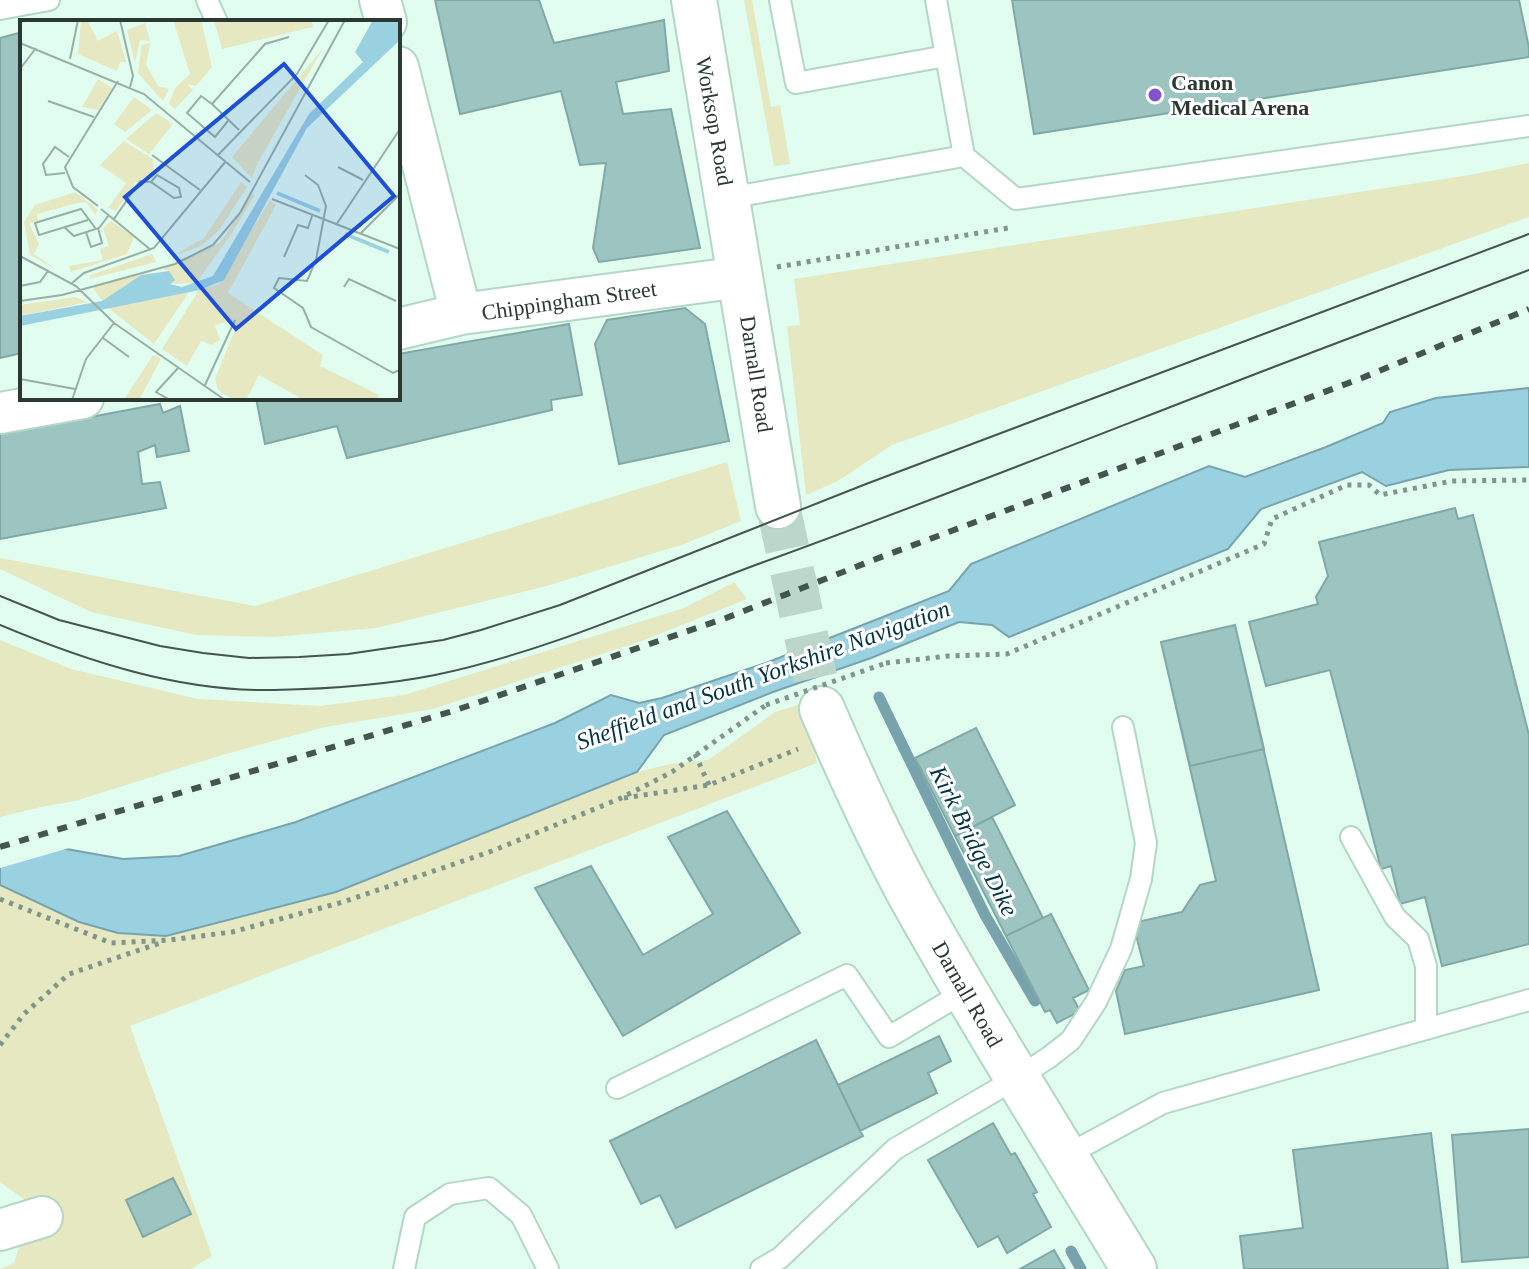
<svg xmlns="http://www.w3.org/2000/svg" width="1529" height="1269" font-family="Georgia,serif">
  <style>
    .green { fill: #e5e8c1 }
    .water { fill: #9ad1e1; stroke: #79a3ac; stroke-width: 2 }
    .pier { fill: #e0fdef }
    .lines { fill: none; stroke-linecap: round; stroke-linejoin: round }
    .stream { stroke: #79a3ac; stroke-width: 11 }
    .building { fill: #9cc5c2; stroke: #80a9a6; stroke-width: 2 }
    .secondary-tunnel { stroke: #bcd6c9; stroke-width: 44; stroke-dasharray: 44 22; stroke-linecap: butt }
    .service-casing { stroke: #b3d7c5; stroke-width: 24 }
    .minor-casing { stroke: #b3d7c5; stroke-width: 44 }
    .secondary-casing { stroke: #b3d7c5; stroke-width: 48 }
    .path { stroke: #80958b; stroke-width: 5; stroke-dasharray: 4 6; stroke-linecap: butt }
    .service { stroke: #fff; stroke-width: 20 }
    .minor { stroke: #fff; stroke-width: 40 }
    .secondary { stroke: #fff; stroke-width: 44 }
    .tram { stroke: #44554d; stroke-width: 2 }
    .rail { stroke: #44554d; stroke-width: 6; stroke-dasharray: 10 10; stroke-linecap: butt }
    .path-bridge { stroke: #80958b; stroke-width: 5; stroke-dasharray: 4 6; stroke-linecap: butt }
    .poi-dot { fill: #8054cd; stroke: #fff; stroke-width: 3 }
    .labels { text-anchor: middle; stroke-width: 6; stroke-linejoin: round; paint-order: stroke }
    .poi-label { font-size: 22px; font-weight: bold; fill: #2b3932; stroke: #fff; text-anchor: start }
    .street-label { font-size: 22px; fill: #2b3932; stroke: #fff }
    .water-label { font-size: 24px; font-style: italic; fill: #003541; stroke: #fff }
    .inset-river { fill: none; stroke: #9ad1e1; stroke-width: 4 }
    .inset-road { fill: none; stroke: #98afa3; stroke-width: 2 }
    .view { fill: #1d4ed8; fill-opacity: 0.15; stroke: #1d4ed8; stroke-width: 4 }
    .inset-edge { fill: none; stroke: #2b3932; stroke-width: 4 }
  </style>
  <rect width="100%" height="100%" fill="#e0fdef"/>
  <path class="green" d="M744,0H752L771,107L780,105L790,164L774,166Z
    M1529,163V217L892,445L838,481L806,495L787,326L800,325L794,279L1470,175Z
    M727,462L741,521L684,544L543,587L376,628L274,637L196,635L91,612L0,569V558L255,606Z
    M734,582L747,599L642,641L433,709L325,727L222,755L75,801L41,807L0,817V640L71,669L198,699L320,706L404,695L684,608Z
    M804,703L817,763L130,1026L212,1256L191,1269H0L14,1263L32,1205L0,1182V885L79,922L166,936L336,892L637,772L670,764L708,760L775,712Z"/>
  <path class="water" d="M1529,388V467L1449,470L1386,486L1362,472L1261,509L1228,549L1009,637L992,625L959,622L871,658L773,692L664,735L637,772L336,892L166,936L118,933L79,922L0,885V821L55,847L123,859L179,856L296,822L555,723L611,695L639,703L662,698L766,663L949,591L971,564L1209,466L1245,477L1326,447L1383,423L1390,412L1436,398Z"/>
  <path class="pier" d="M0,817L56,843L76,846L0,868Z"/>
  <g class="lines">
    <path class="stream" d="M879,697L985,915L1035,1001
      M1071,1251L1081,1269"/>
  </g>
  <path class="building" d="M435,0H539L554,43L664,20L669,71L616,82L623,114L671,109L700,248L599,262L593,248L606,163L580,165L561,91L460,114Z
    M1012,0H1519L1529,48V57L1034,134Z
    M22,32V353L0,358V38Z
    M685,308L705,324L729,441L619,464L595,344L607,320Z
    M569,324L582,395L551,400L552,410L347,458L337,426L265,444L256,398H398V354Z
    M160,404L163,413L180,406L189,451L157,457L155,445L138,452L142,484L160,482L166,508L0,539V434Z
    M1455,508L1458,519L1473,515L1529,735V944L1442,966L1425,897L1400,904L1391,866L1381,869L1330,670L1266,686L1249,622L1318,604L1316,597L1328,576L1319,542Z
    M1235,625L1264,749L1190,766L1161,642Z
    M1235,625L1319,990L1125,1034L1116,991L1125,970L1144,966L1133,923L1182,912L1200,885L1216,881L1161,642Z
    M976,728L1015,805L955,836L915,758Z
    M727,811L800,933L623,1036L535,888L591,866L643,955L713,914L668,837Z
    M992,817L1043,918L1006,936L955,836Z
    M1051,914L1089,990L1073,998L1080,1011L1057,1023L1050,1010L1045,1012L1006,936Z
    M939,1036L951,1061L928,1073L937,1093L860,1131L838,1085Z
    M816,1040L863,1136L676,1228L660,1195L641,1204L610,1141Z
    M993,1123L1011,1155L1015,1153L1037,1192L1033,1194L1051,1227L1007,1253L998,1236L978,1247L928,1160Z
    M1529,1129V1257L1462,1262L1452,1135Z
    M1431,1133L1448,1269H1244L1240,1236L1303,1228L1293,1150Z
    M173,1178L191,1214L143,1237L126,1200Z
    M1054,1250L1065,1269H1020Z"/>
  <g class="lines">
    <path class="secondary-tunnel" d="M778,506L822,709"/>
    <defs>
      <path id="service" d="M207,0L217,22
        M780,0L796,83L946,56
        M936,0L964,156
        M0,9L49,0
        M728,198L964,156L1016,199L1529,126
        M1351,837L1395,917L1418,939L1426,966V1029
        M617,1088L847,975L889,1037L966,991
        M1065,1156L1163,1103L1529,1000
        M404,1269L415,1217L450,1194L489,1188L521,1215L548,1269
        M761,1269L780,1258L895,1149L1017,1078L1048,1058L1071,1040L1096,1002L1121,949L1141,879L1146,843L1123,727"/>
      <path id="minor" d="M380,0L386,22
        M398,67L461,314
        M398,329L461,314L741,277
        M0,413L83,398
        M0,1230L42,1217"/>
      <path id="secondary" d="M694,0L778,506
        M822,709C850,774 879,838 913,900C983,1025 1060,1147 1134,1269"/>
    </defs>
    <use href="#service" class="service-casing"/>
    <use href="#minor" class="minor-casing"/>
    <use href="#secondary" class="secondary-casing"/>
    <path class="path" d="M777,267L1008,228
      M886,663L948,656L1007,654L1264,544L1272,519L1347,485H1369L1380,495L1452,481L1529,480
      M695,754L709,785
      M624,798L709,785L798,749
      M0,899L111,943L169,940L232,932L343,902L492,851L619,799L672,772L766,705
      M0,1045L24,1014L69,974L163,942"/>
    <use href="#service" class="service"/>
    <use href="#minor" class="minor"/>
    <use href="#secondary" class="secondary"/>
    <path class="tram" d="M0,596L59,620L160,646L203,653L249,658L299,657L348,654L443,640L481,630L560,605L866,484L1529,234
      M0,625C86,661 179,692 274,690C325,689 385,685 435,675C551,651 661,599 772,559C940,498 1105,432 1271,368C1357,335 1443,303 1529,270"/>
    <path class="rail" d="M0,847L453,711L726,618L876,559L1362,378L1529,309"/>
    <path class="path-bridge" d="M766,705L886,663"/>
  </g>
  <circle class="poi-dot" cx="1155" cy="95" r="8"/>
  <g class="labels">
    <g class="poi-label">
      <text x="1171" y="90">Canon<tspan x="1171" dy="25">Medical Arena</tspan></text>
    </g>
    <g class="street-label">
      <text transform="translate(715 121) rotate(80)" y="8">Worksop Road</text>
      <text transform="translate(569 300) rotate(-8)" y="8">Chippingham Street</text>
      <text transform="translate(757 374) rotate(81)" y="8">Darnall Road</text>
      <text transform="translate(968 994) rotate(60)" y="8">Darnall Road</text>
    </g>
    <g class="water-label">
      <text transform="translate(763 675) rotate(-20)" y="8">Sheffield and South Yorkshire Navigation</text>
      <text transform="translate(974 841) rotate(63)" y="8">Kirk Bridge Dike</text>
    </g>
  </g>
  <g transform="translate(20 20)">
    <rect width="380" height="380" fill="#e0fdef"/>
    <path d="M61,0H67L78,21L97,11L106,42H100L97,51L58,34ZM153,0H181L192,47L176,66L167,64L173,70L155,89L149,84L155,68L170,54ZM194,0H291L293,7L202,29ZM125,3L130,21L120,20L115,43L107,10ZM130,23L126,45L138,66L149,69L143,81L118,53L122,25ZM303,28L236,146L232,158L212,137ZM78,59L92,68L78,90L62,87ZM114,77L132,90L105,112L94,104ZM136,93L153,104L129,134L106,119ZM104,121L133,139L134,153L115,163L96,191L88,188L106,163L80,145ZM221,162L227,167L199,210L181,226L149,238L184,218ZM55,172L78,190L75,194L66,182L58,183L17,194L18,201L9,203L19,224L14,234L37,250L10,235L4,202L15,185ZM232,174L235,175L212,213L176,263L150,264L149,251L143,249L200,223ZM250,180L256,185L208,273L303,335L300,346L359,375L357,380H284L239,355L226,380H214L198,370L195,359L216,307L213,300L195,305L200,320L192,325L181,321L167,346L142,329L179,270L199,264ZM91,201L114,217L107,234L51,252L49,246L83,240L80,229L89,226L83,208ZM132,234L136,242L69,259L71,255ZM121,255L82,281L73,268L100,258ZM169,272L134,324L87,287L100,285ZM55,277L68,282L0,296V285ZM133,335L141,339L119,380H104Z" fill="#e5e8c1"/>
    <path d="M353,0H380V20L287,108L204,260L180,270L0,306V296L82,281L121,255L149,251L155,260L150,264L162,267L193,256L289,94L343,42L335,32Z" fill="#9ad1e1"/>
    <path class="inset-river" d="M257,173L300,191M325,214L369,232"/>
    <path class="inset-road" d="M100,0L113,56L110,67M0,23L124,74L230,162M50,39L58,0M0,49L16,28M28,81L74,97M192,84L181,76L167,93L195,117L208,101M219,110L192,84L245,24L269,17M132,135L180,170M198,135L277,54L309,0M318,147L343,160M45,153L26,155L23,144L35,127L49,137M137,155L159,168L161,177L154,178L131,162ZM285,155L298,165L306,186L296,240L287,261L259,258L254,268L283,288L291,307L373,353L380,350M252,179L380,229M78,186L53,167L45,147L98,61M81,189L131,230M94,199L120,161L131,162M68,200L19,215L15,203L61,189L76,209M316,205L380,109M44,207L54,216L79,208L89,195M66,212L71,227L82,223L78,208M341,213L380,174M0,236L56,266L94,303L205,380M264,237L278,205L288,208L292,196M52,263L64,253L134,228L206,141M0,266L20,262L28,251M324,267L329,259L376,281M0,281L42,275L155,244L193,225L220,193L325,0M83,318L109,337M0,359L55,369M185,365L215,300M52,380L66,339L94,303M150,380L136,372L159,347"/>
    <path class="view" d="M264,44L374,176L216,309L105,177Z"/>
    <rect width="380" height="380" class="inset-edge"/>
  </g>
</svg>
